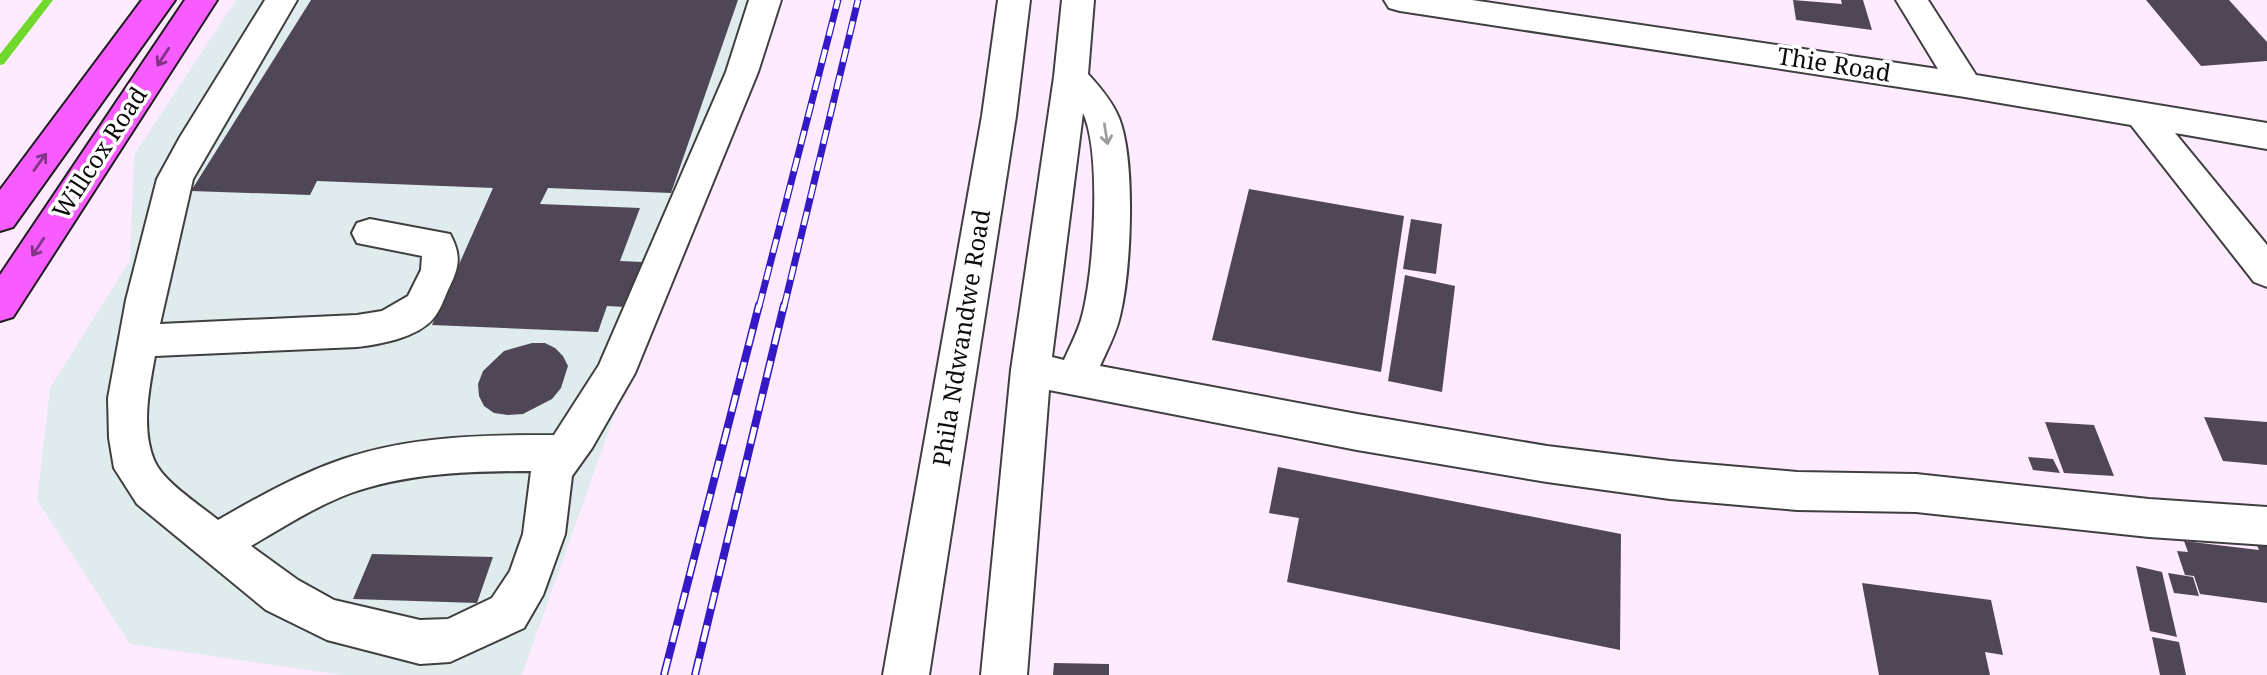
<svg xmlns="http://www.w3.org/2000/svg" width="2267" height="675" font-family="'Noto Serif',serif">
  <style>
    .industrial { fill: #dfebec }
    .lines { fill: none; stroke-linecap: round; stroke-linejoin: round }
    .stream { fill: #71d82c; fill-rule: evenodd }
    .building { fill: #504756 }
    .minor-casing { stroke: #3f3f3f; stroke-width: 4 }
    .major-casing { stroke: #1d1d1d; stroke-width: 4 }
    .minor { fill: #fff; fill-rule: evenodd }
    .major { fill: #f85bff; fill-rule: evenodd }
    .rail-far1-casing { stroke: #3419c7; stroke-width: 7 }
    .rail-casing { stroke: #3419c7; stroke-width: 8 }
    .rail-far1 { stroke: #fff; stroke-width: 4.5; stroke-dasharray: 14; stroke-linecap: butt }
    .rail { stroke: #fff; stroke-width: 5; stroke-dasharray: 17; stroke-linecap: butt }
    .oneway { stroke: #823486 }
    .oneway2 { stroke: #9e9e9e }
    .labels { text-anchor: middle; stroke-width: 7; stroke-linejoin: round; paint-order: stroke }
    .street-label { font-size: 24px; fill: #0c0c0c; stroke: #fff }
  </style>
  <rect width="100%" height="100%" fill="#ffebff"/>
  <path class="industrial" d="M236,0H762L522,675H342L130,644L37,500L50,388L130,260L134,155Z"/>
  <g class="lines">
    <path class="stream" d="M43,0H53L4,64L0,65V54Z"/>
  </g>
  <path class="building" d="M311,0H738L671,193L548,188L540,204L640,208L620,261L642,262L626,307L607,306L598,332L432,325L493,188L317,181L310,195L191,191Z
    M1793,0L1842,4L1841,0H1863L1872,30L1796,20Z
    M2146,0H2229L2267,42V61L2201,66Z
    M1249,189L1404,216L1381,372L1212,340Z
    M1411,219L1442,224L1436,274L1403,269Z
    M1405,275L1455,286L1442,392L1388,381Z
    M532,343H545L555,348L563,356L568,366L561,388L552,399L523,414L508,415L494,413L484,406L479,396L478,384L483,371L504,351Z
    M2204,417L2267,422V465L2223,461Z
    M2045,422L2094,425L2114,476L2064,473Z
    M2028,457L2053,459L2060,473L2033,470Z
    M1278,467L1621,534L1620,650L1287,582L1299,518L1269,513Z
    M2184,541L2259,550L2255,541L2267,542V603L2200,594L2194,576L2185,575L2177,551L2188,552Z
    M372,554L493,557L477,603L353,599Z
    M2136,566L2162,572L2177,637L2150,631Z
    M2168,573L2193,577L2199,596L2174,593Z
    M1862,583L1991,600L2003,655L1985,652L1990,675H1879Z
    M2152,637L2179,642L2186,675H2160Z
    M1054,663L1109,664V675H1053Z"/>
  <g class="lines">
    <defs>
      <path id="minor" d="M265,0H297L193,179L160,324L357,315L382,311L408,296L421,270L422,256L357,243L352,233L357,223L370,219L450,234C462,256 459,268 448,290C444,299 440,311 433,319C416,338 381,344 357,347L155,356C149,388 141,429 154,460C163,482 200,505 218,520C258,497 299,474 343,459C411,436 483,435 554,435L599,365L726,72L749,0H781L758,72L635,373L592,448L572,476L565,534L543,595L524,628L450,662L420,664L327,640L266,610L137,504L114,468L109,438L108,398L126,300L157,179L180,137ZM531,471L523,534L510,571L492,598L448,619L420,620L334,600L298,580L251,546C283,527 316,506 351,493C408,473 471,471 531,471Z
        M998,0H1030L1016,116L929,675H883L982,116Z
        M1062,0H1094L1088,74C1100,87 1112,101 1119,118C1136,161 1131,271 1120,316C1116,334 1107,350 1100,366L1357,414L1547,446L1670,461L1797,472L1916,474L2149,499L2267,507V545L2149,537L1916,512L1797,510L1670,499L1547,482L1357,450L1049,390L1027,675H981L1011,370L1054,77ZM1083,113C1102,153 1094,277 1081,320C1077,333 1070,347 1064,360L1052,357Z
        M1384,0H1472L1938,69L1896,0H1928L1976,75L2267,123V149L2175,133L2267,245V287L2254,282L2131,125L1965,97L1400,11L1389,8Z"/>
      <path id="major" d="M142,0H175L13,227L0,231V190Z
        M185,0H217L13,317L0,321V275Z"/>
    </defs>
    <use href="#minor" class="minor-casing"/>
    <use href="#major" class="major-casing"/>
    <use href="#minor" class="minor"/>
    <use href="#major" class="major"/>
    <defs>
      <path id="rail-far1" d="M759,307L838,0
        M784,307L858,0"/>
      <path id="rail" d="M664,675L759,305
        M695,675L784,305"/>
    </defs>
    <use href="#rail-far1" class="rail-far1-casing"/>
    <use href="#rail" class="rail-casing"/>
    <use href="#rail-far1" class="rail-far1"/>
    <use href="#rail" class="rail"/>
  </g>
  <defs><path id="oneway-shaft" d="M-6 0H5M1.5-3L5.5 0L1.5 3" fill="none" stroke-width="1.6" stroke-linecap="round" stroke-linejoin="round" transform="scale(1.75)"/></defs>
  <g class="oneway">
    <use href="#oneway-shaft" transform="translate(163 57) rotate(123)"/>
    <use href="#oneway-shaft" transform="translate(40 162) rotate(-54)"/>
    <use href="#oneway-shaft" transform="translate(38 247) rotate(123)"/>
  </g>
  <use class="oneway2" href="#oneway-shaft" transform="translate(1106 134) rotate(81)"/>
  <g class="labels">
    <g class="street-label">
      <text transform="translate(1834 65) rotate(9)" y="8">Thie Road</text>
      <text transform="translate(100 153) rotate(-57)" y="8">Willcox Road</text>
      <text transform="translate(962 338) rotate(-81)" y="8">Phila Ndwandwe Road</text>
    </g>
  </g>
</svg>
